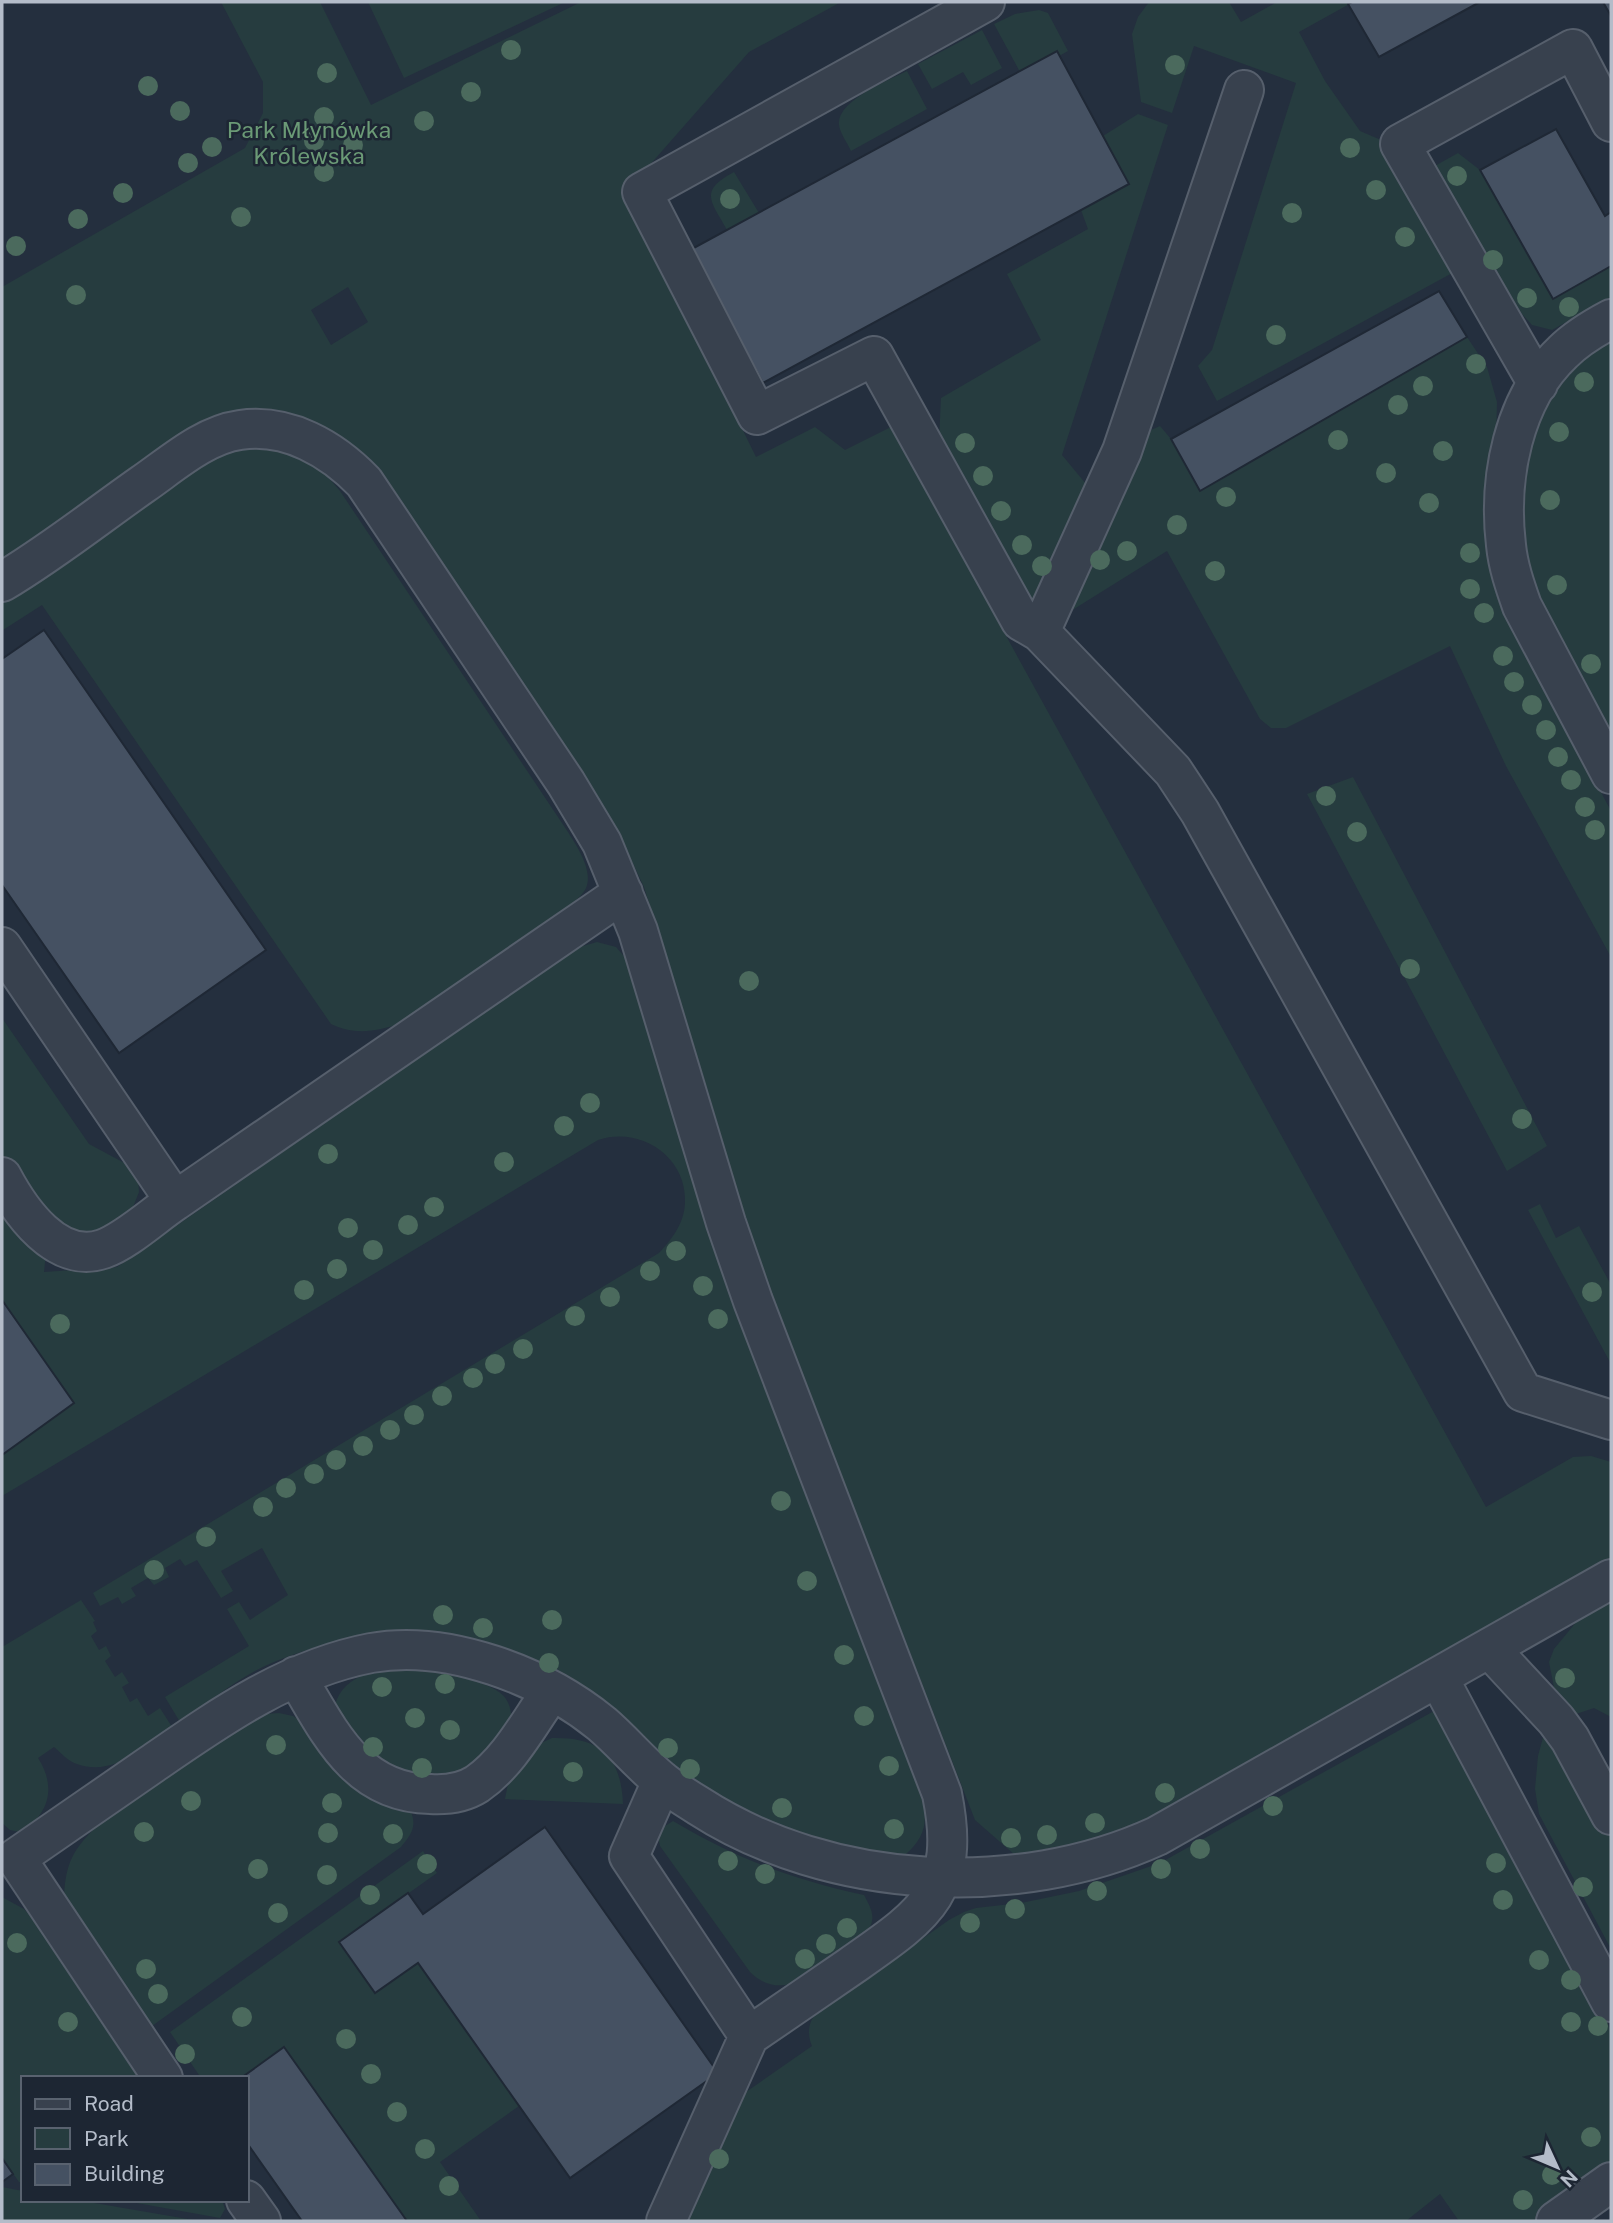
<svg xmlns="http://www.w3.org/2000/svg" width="1613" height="2223" font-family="'Public Sans',sans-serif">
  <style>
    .green { fill: #263c3f; fill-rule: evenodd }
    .building { fill: #455162; stroke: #1f2835; stroke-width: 2 }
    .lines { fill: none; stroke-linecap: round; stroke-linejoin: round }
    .minor-casing { stroke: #565f6c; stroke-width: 42 }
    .minor { stroke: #38414e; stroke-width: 38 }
    .tree { fill: #4b6a5d }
    .labels { text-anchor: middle; stroke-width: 5; stroke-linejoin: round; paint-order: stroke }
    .park-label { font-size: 23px; fill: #6b9a76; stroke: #1d2633 }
  </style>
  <rect width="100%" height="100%" fill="#242f3e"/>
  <path class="green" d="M221,2H320L371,105L581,2H841L749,52L626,192L756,457L815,427L845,450L891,427L1486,1507L1573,1457L1591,1456L1611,1462V1559L1382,1691L1142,1821L1085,1842L1015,1855L975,1820L756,1256L710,1098L644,887L618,832L593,791L386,479L376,468L337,436L309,421L278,411H243L193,428L2,559V287L245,148L263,113V82ZM348,287L368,322L331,345L311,310Z
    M368,2H565L404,78Z
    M1149,2H1229L1241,22L1277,2H1353L1299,32L1325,81L1360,131L1381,140L1456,271L1217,401L1198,366L1212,350L1296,83L1194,46L1172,113L1141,102L1132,34L1138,17Z
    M1039,10L1048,13L1068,51L1059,56L1056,51L1020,72L994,24L1015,14Z
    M982,30L1002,68L971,85L963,72L932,89L918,64Z
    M907,71L927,109L851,151C848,144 840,133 839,125C836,101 889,80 907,71Z
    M1138,114L1168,125L1062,455L1086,484L1042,600L1027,599L939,441L941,398L1041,340L1007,274L1088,229L1081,210L1129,184L1103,136Z
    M1458,153L1480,170L1552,298L1611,266V297L1552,330L1532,325L1522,314L1433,167Z
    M734,172L759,213L727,230C711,201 698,191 734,172Z
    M1467,337L1487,367L1497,402L1496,441L1529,657L1611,811V957L1506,766L1450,646L1286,728H1271L1260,719L1167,551L1074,609L1067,605L1151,430L1160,426L1171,439L1200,491Z
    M1611,339V735C1595,706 1579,676 1563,646C1556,633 1546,619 1541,604C1513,527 1515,438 1571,373C1582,360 1597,350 1611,339Z
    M241,447L289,450L321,469L340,491L566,829C575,843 594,870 586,888C584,893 579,897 575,901L403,1023C377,1031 356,1036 331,1024L42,605L3,630L2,628V604L32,587L209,460Z
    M1353,777L1547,1146L1507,1171L1307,794Z
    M597,942L616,947L629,962L922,1800C929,1823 923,1839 906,1854C837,1854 734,1811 678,1772C657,1756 642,1732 622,1715C574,1674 503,1642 440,1633C389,1625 301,1647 255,1671C229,1685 205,1705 180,1722L165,1697L249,1646L227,1609L239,1602L250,1620L288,1595L262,1548L221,1571L233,1591L221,1598L197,1560L185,1566L180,1559L165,1568L169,1577L154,1585L148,1578L131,1588L136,1596L122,1604L118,1597L100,1606L93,1593L659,1253C673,1238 685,1222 685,1201C686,1156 640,1126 598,1140L2,1496V1455L74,1403L2,1300V1195L46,1252L44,1272L117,1267L576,948Z
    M2,1018L89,1144L130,1166L138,1179L139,1192L133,1207L97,1233L87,1236L61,1227L19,1186L2,1154Z
    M1540,1204L1556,1238L1579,1226L1611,1285V1364L1528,1210Z
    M81,1600L95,1621L93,1622L97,1631L91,1636L99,1650L106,1646L111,1656L105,1661L115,1677L122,1672L129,1683L122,1687L130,1702L137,1698L148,1716L160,1708L172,1727C144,1747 114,1777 77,1764C68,1761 61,1753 54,1747L38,1758C49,1775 53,1795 41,1813C37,1821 26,1826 19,1832L10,1830L2,1823V1647Z
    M1611,1601V1717L1594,1708L1570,1716L1554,1687L1549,1662L1554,1649L1578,1620Z
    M414,1667C436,1672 495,1680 506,1699C510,1705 511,1712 512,1720L469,1772L429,1780L369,1762L335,1705C344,1672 384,1668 414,1667Z
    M1434,1711L1611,2030V2166L1539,2221H1459L1440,2194L1406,2221H683L736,2099L812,2046C807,2035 808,2021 817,2013L949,1920L964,1912L976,1908L1021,1903L1079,1891L1160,1863Z
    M279,1713L293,1716L304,1723L411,1812C417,1827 411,1835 401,1847L152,2026L148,2024L64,1899C65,1862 74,1848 100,1823L249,1720L265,1714Z
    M1544,1734L1586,1787L1611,1838V1949L1539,1814L1535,1789L1538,1756Z
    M552,1738C600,1737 621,1756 623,1804L505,1799L510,1773L537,1745Z
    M673,1821C737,1859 792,1879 864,1895C868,1903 874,1912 872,1921C871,1926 867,1932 864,1935C851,1947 805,1980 790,1984C775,1988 761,1983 750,1972L660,1846L658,1835L665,1826Z
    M423,1851L437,1873L340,1942L375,1993L418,1963L519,2106L440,2162L481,2221H407L284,2048L241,2078H201L170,2032Z
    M2,1897L24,1909L41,1927L141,2078H23V2183L19,2182L2,2158Z
    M2,2187L23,2191V2200H77L199,2221H2Z
    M120,2200H222L225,2209L220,2218Z"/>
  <path class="building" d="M1352,2H1480L1379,57L1348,4Z
    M1603,2H1611V16Z
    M1057,51L1129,184L763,383L690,250Z
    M1556,129L1605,216L1611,212V266L1553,299L1480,170Z
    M1439,291L1467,337L1200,491L1171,439Z
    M44,630L266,950L119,1053L2,885V659Z
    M2,1300L74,1403L2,1455Z
    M545,1827L718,2073L570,2178L418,1963L375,1993L339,1942L408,1893L423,1914Z
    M284,2047L407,2221H302L247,2143V2078H241Z
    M2,2158L13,2174L2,2182Z"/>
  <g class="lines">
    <defs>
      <path id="minor" d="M985,2L642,192L757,415L874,356L1021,621L1040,632L1173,771L1200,812L1523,1392L1611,1420
        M1611,319C1594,328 1577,338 1563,352C1513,399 1498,478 1506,545C1508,566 1515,586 1522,606L1611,774
        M1538,384L1400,144L1573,49L1611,122
        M2,582C51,553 96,517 143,484C172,464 204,435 240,430C288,423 332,449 364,482L566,783L602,843L638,931L726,1223L753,1301L942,1794C962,1892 924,1915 851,1966C817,1989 783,2013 749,2036L629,1856L662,1781
        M1040,632L1122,451L1244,90
        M2,947L175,1201L623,893
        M2,1177C20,1211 57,1265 103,1249C126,1241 154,1215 175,1201
        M1490,1649L1556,1720L1570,1739L1611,1815
        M296,1676C329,1731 356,1793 430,1794C446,1795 463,1793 477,1784C509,1762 529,1723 551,1692
        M1439,1679L1611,2002
        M163,2078L16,1858C61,1827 107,1795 152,1764C220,1717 288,1669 371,1653C448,1639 543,1676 602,1724C623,1742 641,1764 662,1781C673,1790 686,1798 699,1806C829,1890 1017,1900 1157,1836L1611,1579
        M246,2200L261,2221
        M666,2221L749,2036
        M1556,2221L1611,2182"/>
    </defs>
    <use href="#minor" class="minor-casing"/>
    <use href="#minor" class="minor"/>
  </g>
  <g class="tree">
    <circle cx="511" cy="50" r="10"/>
    <circle cx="1175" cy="65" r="10"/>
    <circle cx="327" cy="73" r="10"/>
    <circle cx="148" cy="86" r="10"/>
    <circle cx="471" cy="92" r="10"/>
    <circle cx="180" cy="111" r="10"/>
    <circle cx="324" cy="117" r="10"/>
    <circle cx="424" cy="121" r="10"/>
    <circle cx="314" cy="141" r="10"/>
    <circle cx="353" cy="145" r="10"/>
    <circle cx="212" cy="147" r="10"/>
    <circle cx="1350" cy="148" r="10"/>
    <circle cx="188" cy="163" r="10"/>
    <circle cx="324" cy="172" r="10"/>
    <circle cx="1457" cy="176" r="10"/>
    <circle cx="1376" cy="190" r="10"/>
    <circle cx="123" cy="193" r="10"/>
    <circle cx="730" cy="199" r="10"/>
    <circle cx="1292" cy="213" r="10"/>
    <circle cx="241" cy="217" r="10"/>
    <circle cx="78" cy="219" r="10"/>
    <circle cx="1405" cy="237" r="10"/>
    <circle cx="16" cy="246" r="10"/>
    <circle cx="1493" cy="260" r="10"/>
    <circle cx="76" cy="295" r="10"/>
    <circle cx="1527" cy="298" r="10"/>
    <circle cx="1569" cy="307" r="10"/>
    <circle cx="1276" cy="335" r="10"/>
    <circle cx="1476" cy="364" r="10"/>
    <circle cx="1584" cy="382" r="10"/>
    <circle cx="1423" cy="386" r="10"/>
    <circle cx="1398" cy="405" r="10"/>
    <circle cx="1559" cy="432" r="10"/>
    <circle cx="1338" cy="440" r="10"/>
    <circle cx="965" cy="443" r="10"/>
    <circle cx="1443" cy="451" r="10"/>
    <circle cx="1386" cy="473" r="10"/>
    <circle cx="983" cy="476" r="10"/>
    <circle cx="1226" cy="497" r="10"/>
    <circle cx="1550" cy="500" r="10"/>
    <circle cx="1429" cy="503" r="10"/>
    <circle cx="1001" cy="511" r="10"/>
    <circle cx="1177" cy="525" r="10"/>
    <circle cx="1022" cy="545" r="10"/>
    <circle cx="1127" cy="551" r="10"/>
    <circle cx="1470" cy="553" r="10"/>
    <circle cx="1100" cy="560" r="10"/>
    <circle cx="1042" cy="566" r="10"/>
    <circle cx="1215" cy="571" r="10"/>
    <circle cx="1557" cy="585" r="10"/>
    <circle cx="1470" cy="589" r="10"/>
    <circle cx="1484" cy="613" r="10"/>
    <circle cx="1503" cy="656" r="10"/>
    <circle cx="1591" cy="664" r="10"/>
    <circle cx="1514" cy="682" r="10"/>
    <circle cx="1532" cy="705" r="10"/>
    <circle cx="1546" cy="730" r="10"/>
    <circle cx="1558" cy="757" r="10"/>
    <circle cx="1571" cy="780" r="10"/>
    <circle cx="1326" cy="796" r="10"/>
    <circle cx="1585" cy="807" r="10"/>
    <circle cx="1595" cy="830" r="10"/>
    <circle cx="1357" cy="832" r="10"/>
    <circle cx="1410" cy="969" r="10"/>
    <circle cx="749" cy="981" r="10"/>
    <circle cx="590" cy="1103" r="10"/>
    <circle cx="1522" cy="1119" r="10"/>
    <circle cx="564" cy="1126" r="10"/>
    <circle cx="328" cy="1154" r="10"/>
    <circle cx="504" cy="1162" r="10"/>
    <circle cx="434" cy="1207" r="10"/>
    <circle cx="408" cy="1225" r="10"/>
    <circle cx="348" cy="1228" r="10"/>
    <circle cx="373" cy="1250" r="10"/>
    <circle cx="676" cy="1251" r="10"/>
    <circle cx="337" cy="1269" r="10"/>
    <circle cx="650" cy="1271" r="10"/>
    <circle cx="703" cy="1286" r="10"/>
    <circle cx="304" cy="1290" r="10"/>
    <circle cx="1592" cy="1292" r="10"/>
    <circle cx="610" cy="1297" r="10"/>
    <circle cx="575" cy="1316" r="10"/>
    <circle cx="718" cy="1319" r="10"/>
    <circle cx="60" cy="1324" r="10"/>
    <circle cx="523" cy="1349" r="10"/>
    <circle cx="495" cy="1364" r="10"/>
    <circle cx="473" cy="1378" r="10"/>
    <circle cx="442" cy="1396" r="10"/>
    <circle cx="414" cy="1415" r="10"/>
    <circle cx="390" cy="1430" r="10"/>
    <circle cx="363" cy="1446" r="10"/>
    <circle cx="336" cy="1460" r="10"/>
    <circle cx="314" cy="1474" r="10"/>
    <circle cx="286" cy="1488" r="10"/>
    <circle cx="781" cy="1501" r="10"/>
    <circle cx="263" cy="1507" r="10"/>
    <circle cx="206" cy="1537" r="10"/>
    <circle cx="154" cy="1570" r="10"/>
    <circle cx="807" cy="1581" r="10"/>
    <circle cx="443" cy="1615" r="10"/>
    <circle cx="552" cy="1620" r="10"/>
    <circle cx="483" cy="1628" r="10"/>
    <circle cx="844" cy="1655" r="10"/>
    <circle cx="549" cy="1663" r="10"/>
    <circle cx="1565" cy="1678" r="10"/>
    <circle cx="445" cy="1684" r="10"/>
    <circle cx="382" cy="1687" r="10"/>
    <circle cx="864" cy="1716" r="10"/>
    <circle cx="415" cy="1718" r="10"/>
    <circle cx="450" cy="1730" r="10"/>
    <circle cx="276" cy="1745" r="10"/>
    <circle cx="373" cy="1747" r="10"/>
    <circle cx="668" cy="1748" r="10"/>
    <circle cx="889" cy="1766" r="10"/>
    <circle cx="422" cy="1768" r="10"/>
    <circle cx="690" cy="1769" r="10"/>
    <circle cx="573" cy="1772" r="10"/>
    <circle cx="1165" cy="1793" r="10"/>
    <circle cx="191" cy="1801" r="10"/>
    <circle cx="332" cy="1803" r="10"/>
    <circle cx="1273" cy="1806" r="10"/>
    <circle cx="782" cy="1808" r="10"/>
    <circle cx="1095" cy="1823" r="10"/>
    <circle cx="894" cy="1829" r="10"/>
    <circle cx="144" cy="1832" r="10"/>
    <circle cx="328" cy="1833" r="10"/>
    <circle cx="393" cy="1834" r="10"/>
    <circle cx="1047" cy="1835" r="10"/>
    <circle cx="1011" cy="1838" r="10"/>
    <circle cx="1200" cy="1849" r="10"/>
    <circle cx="728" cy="1861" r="10"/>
    <circle cx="1496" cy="1863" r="10"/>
    <circle cx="427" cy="1864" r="10"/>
    <circle cx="258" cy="1869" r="10"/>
    <circle cx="1161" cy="1869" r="10"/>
    <circle cx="765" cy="1874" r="10"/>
    <circle cx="327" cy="1875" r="10"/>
    <circle cx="1583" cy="1887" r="10"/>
    <circle cx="1097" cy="1891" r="10"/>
    <circle cx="370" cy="1895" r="10"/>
    <circle cx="1503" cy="1900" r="10"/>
    <circle cx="1015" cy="1909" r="10"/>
    <circle cx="278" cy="1913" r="10"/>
    <circle cx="970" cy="1923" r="10"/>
    <circle cx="847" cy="1928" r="10"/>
    <circle cx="17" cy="1943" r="10"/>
    <circle cx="826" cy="1944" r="10"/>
    <circle cx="805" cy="1959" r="10"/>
    <circle cx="1539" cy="1960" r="10"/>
    <circle cx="146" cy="1969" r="10"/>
    <circle cx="1571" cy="1980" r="10"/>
    <circle cx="158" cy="1994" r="10"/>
    <circle cx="242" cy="2017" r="10"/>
    <circle cx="68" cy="2022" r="10"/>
    <circle cx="1571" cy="2022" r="10"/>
    <circle cx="1598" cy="2026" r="10"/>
    <circle cx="346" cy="2039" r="10"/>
    <circle cx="185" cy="2054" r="10"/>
    <circle cx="371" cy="2074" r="10"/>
    <circle cx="397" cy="2112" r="10"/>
    <circle cx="1591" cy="2137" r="10"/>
    <circle cx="425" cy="2149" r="10"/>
    <circle cx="719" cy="2159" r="10"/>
    <circle cx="1552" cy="2175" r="10"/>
    <circle cx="449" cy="2186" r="10"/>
    <circle cx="1523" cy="2200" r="10"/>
  </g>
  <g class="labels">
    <g class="park-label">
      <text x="309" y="138">Park Młynówka<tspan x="309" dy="26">Królewska</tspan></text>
    </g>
  </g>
  <rect width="1613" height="2223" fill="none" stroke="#b4bcc9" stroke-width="7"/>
  <rect x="21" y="2076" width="228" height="126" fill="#1d2633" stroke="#59626f" stroke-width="2"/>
  <rect x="35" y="2099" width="35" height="10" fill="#38414e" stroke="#59626f" stroke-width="2"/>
  <text x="84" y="2111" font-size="21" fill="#b4bcc9">Road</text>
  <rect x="35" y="2128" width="35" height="21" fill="#263c3f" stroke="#59626f" stroke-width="2"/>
  <text x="84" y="2146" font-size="21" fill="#b4bcc9">Park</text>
  <rect x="35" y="2164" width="35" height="21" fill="#455162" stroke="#59626f" stroke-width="2"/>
  <text x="84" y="2181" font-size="21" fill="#b4bcc9">Building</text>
  <g transform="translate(1557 2167) rotate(134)" stroke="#1d2633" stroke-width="5" paint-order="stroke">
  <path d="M0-5L12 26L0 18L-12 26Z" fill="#b4bcc9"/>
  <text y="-10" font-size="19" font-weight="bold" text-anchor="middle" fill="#b4bcc9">N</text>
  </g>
</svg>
